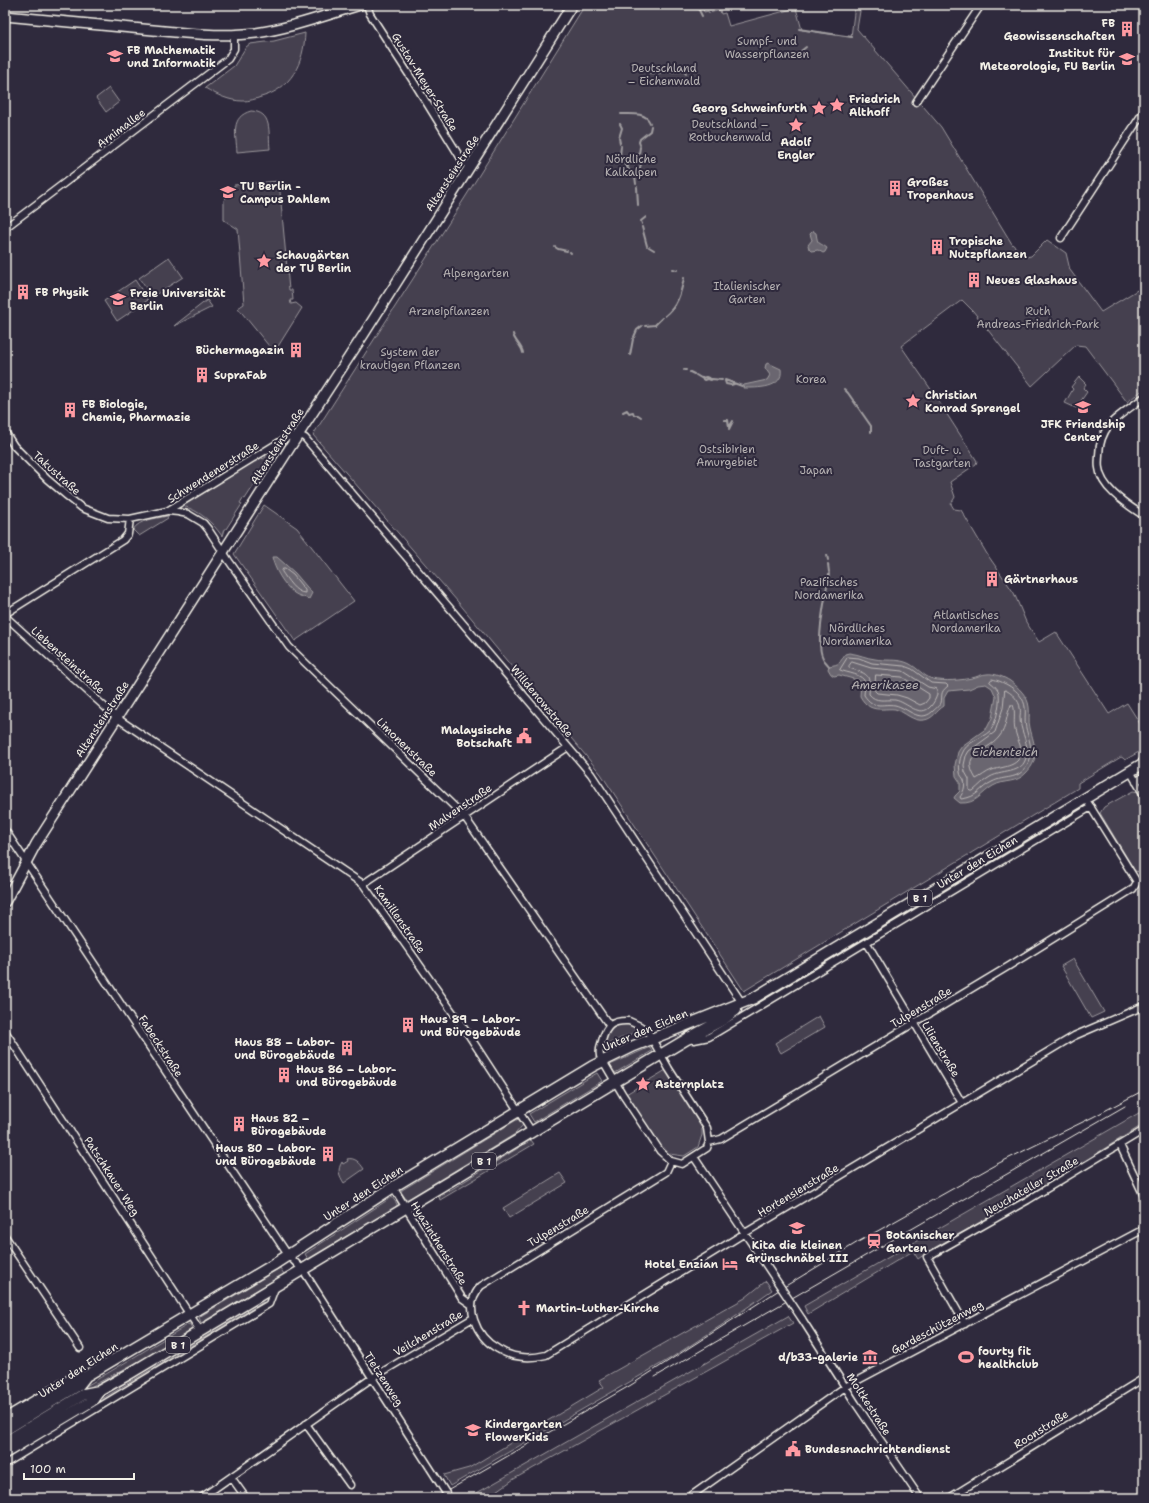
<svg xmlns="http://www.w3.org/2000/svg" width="1149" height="1503" font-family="'Shantell Sans',sans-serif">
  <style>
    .green { fill: #454050; stroke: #9c989c }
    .water { fill: #6a6670; stroke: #a19ea0 }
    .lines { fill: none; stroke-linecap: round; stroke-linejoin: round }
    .shore { stroke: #bdb9b8; stroke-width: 1 }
    .stream { stroke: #a19ea0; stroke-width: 2 }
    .street-casing { stroke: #f4f1e8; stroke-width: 9 }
    .secondary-casing { stroke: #f4f1e8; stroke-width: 12 }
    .primary-casing { stroke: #f4f1e8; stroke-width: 13 }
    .street { stroke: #2f2a3d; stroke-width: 6 }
    .secondary { stroke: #2f2a3d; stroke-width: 9 }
    .primary { stroke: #2f2a3d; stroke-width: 10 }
    .tram { stroke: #f4f1e8; stroke-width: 1 }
    .street-bridge-casing { stroke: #f4f1e8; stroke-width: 9; stroke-linecap: butt }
    .street-bridge { stroke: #2f2a3d; stroke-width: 6 }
    .labels { text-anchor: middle; stroke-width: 4; stroke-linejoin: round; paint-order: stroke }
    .shield { fill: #2f2a3d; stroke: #b9b5b5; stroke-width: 1 }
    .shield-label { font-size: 10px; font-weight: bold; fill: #f4f1e8 }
    .poi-label { font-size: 11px; font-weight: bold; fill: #f4f1e8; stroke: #2f2a3d; text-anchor: start }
    .park-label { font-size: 11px; fill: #b7b3b3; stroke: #2f2a3d }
    .street-label { font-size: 11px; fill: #f4f1e8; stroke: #2f2a3d }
    .water-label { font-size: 12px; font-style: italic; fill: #b6b2b2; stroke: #2f2a3d }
  </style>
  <rect width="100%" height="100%" fill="#2f2a3d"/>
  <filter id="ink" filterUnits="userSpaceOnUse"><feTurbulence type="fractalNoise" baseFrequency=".025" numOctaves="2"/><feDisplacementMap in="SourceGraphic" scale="8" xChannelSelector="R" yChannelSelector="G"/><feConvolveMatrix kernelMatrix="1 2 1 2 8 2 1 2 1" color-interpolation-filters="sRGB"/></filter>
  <g filter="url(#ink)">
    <path class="green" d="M585,5H702L704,12L708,11L709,13L720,10L721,14L725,13L729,26L796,8L802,30L851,37L855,5H861L857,29L941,127L1012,244L1026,257L1031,256L1047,240L1066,253L1070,270L1101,312L1144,286V347L1142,348L1144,351V389L1127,402L1085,346L1076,345L1032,386L973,311L962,300L901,346L930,388L977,461L976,464L950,482L955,497L951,504L954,509L961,510L987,554L1014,593L1026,622L1039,642L1056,632L1109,714L1127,703L1144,730V749L1125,760L1123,758L1121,757L1078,783V788L744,991L601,774L458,602L313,435L466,196Z
      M305,33C304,63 291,89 261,97C256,99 249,101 243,101C229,101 217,95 205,88L234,66L246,47L250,44L274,41Z
      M109,88L119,102L106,112L96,98Z
      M251,111C273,112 268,132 270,149L237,152C236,134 230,117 251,111Z
      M279,181L289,290H292L293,300H290L291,304L296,303L302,308L277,348L273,351L238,308L244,304L238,229L224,220V200L234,189V185Z
      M169,257L183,277L152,297L139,278Z
      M135,280L148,300L117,321L104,301Z
      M207,300L212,307L174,326L175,325Z
      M1079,377L1086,384L1083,388L1087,392L1076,408L1065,403L1073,389L1071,387Z
      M280,445L245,499L243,498L240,503L242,504L226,529H224L222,536C212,522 200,511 183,506L261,457L263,459L266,457L265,455Z
      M264,505L297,528L354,601L295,641L234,554Z
      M167,516L168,518L139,536L133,530C139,519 156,519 167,516Z
      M1133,791L1140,792L1144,799V873L1135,871L1100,813L1104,807Z
      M1073,959L1104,1012L1091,1018L1061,966Z
      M819,1016L825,1027L781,1053L775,1043Z
      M625,1024L634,1026L640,1030L604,1046C607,1033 611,1026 625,1024Z
      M650,1047L652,1051L615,1073L610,1065Z
      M666,1070L702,1128V1135L698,1147L684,1156L669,1154L661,1148L626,1094Z
      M597,1073L602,1081L534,1122L529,1114Z
      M1144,1110V1124L1044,1186L929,1251L918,1259L913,1251L808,1314L804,1306Z
      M518,1119L523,1125L515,1134L408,1199H406L401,1192L402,1190Z
      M531,1140L534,1144L440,1200L439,1197Z
      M347,1159C355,1157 360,1163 364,1169L344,1183C339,1175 337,1170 342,1162L343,1164L348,1161Z
      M560,1173L567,1183L509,1218L503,1208Z
      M392,1197L397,1204V1206L308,1259L305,1254Z
      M280,1268L284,1274L201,1323L199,1317Z
      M766,1281L772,1290L725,1323L671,1358L450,1486L444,1475L469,1468L604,1387L599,1380L745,1298Z
      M263,1302L265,1303L76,1417L77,1414Z
      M788,1316L793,1323L514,1479L487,1498H468Z
      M189,1324H190L192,1329L143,1359L64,1401L63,1400Z"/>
    <path class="water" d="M813,231L816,233C818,246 818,241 827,248L825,252L823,253L818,250L811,251L809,249L808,245L812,240L810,234Z
      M768,363L781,369C784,389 757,388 743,388L744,385L767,380L770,375L765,368L766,364Z
      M272,557H277L295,573L312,593L309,599C304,597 298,596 294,593C283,584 275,570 272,557Z
      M849,653C859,654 866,658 875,659C885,661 896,659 905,662C916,665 923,677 933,679C944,682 962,680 972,678C977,677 982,674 987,674C994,673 1004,677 1010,681C1018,687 1028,696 1029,707C1030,714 1028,721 1030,728C1034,745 1041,758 1026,773C1016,784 1005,779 993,786C981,793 977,804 960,803L954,798L955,796L960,791V782L956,776L955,765L958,752L962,746L987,728L992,718L996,697L992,688L986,684L978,685L969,689L948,691L944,698V706C936,711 933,719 924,720C913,722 905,712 895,709C887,708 878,711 870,707C866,705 862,700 860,696L861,682L857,680L839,675L834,676L831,674L828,669L829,666C840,664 839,664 845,654Z"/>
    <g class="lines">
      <path class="shore" d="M283,569H285L293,575L305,590V593C295,593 287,579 282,572Z
        M848,657L859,658L872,663L904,666L912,669L931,683L946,684L948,686C939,693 943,695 941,703C940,705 934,710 932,712C919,723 908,708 895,705C881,703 874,710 864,695C864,691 866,686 865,683C864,674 846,673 840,670Z
        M852,662L871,668L903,671L928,687L937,689C938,695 935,701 931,706C920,719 907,702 895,700C885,699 876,703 869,694C871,673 867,674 849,668V666Z
        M876,675L902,677L929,694V698L925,703L920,705L907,698L897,695L877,693L875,691Z
        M992,679C1006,682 1023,692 1025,707C1026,713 1024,721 1026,728C1029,741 1035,752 1027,766C1017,781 1005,775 992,782C979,788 979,797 961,799L960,797C963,793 966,786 964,780C963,777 960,776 960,772C959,767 959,760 962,754C966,742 981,739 990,731C996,725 1002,698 998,690C996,687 993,684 990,682Z
        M1005,690C1011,692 1020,701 1020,708C1021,711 1020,714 1020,718C1020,729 1027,740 1027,751C1026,776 1004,769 990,777C983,781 979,786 973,791H970L969,790V779L965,772L964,765L966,756L969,751L995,732L1003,708Z
        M1011,705H1013C1016,712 1013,722 1015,730C1016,735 1018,740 1020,745C1025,766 1006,766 992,770C986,772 981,777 976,779C959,751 987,753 999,737C1007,728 1006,714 1011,705Z"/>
      <path class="stream" d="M698,8L702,16
        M799,29L852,37
        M801,51L806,47
        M664,72L684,71L686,74
        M650,74L660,73
        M621,114C631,114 646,112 650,123
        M620,124L622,128L619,138L620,143
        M640,145L639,142L640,139L650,131L651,126
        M621,146L620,156L621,160
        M623,162C628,167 630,173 635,176L636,184
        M628,166L629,160L637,161
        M635,176L638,174L641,164L638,161L640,147
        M637,187L638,205
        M642,224L641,221L646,217
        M642,227L647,246
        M555,247L558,249L567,251
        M649,247L654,250
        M570,252L571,253
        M673,269L677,270
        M665,316C677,307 681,293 684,278
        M645,326L655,325L662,318
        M513,334C514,341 522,345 523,353
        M634,337L637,330L642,326
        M630,355L633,339
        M684,370H686
        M690,372L694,374
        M696,375L701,378L706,377L711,379
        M701,378L704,380L707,379L711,380
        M712,379L722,380
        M725,380L742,386
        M725,381L726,384L731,385L734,384
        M844,389L848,393L871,426V432
        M623,412L627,410L629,413L633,412L634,415H638L641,417
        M724,420H728L729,427L733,421L729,429
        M827,555L828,560
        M828,564L829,572
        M828,582L829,574
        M827,585C825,602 815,644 823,658C824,661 827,663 829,666"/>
      <defs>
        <path id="street" d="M367,5L370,14L415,84L463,162L471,167
          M916,102L981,5
          M5,228L228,59L234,49V35
          M1061,238L1144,111
          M1144,397C1133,406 1120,414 1110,424C1103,433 1099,444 1099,455C1099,459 1098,464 1099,468C1101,489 1128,505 1144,516
          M5,432L14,446L47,479L67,496L82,508L108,518L130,519L167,511L286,438L298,434L305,438L591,774L742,1003
          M168,511L178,512L188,514L203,523L208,529L229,561L289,647L464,816L609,1025
          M5,614L123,540L128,534L130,519
          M5,616L117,718L363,884L470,1037L532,1132
          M1130,771L1144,795
          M1136,782L1144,776
          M1085,798L1137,882
          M5,830L288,1255L303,1270L437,1479
          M363,884L568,747
          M867,943L962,1103
          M629,1021L640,1026L648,1032L669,1069L707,1128L709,1142L707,1148L682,1164L671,1161L660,1151L623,1095L600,1056C599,1051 600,1046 602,1041C606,1025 613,1020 629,1021Z
          M5,1031L201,1332
          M689,1039L694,1040L709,1037L1091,807
          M709,1142L721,1139L1009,966L1133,889L1137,882
          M1120,1145L1144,1196
          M694,1157L774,1277
          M671,1161L666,1172L481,1286C462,1305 476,1337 498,1349C512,1358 530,1359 546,1355L745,1233L1074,1036L1144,1006
          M393,1187L462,1298L472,1305
          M5,1236L80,1348
          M802,1319L856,1404L920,1498
          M965,1324L927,1257L1028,1200L1144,1130
          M306,1424L350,1485
          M5,1464L269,1304L275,1288
          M231,1477L246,1498
          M201,1498L372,1378L473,1318
          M688,1498L845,1387L1144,1229
          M949,1498L1144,1378"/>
        <path id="secondary" d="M5,16L185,33C208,35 232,36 256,33C291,28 326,15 360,5
          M5,902L36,844L291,446L364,334L572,5"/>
        <path id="primary" d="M5,1419L72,1379L86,1376
          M5,1430L79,1385L86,1376L273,1265L398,1184L593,1066L634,1046L754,998L1144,763
          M5,1442L84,1394L99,1391L129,1374L608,1086L687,1039L724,1019L736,1010
          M5,1453L92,1401L99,1391"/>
      </defs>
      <use href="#street" class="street-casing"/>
      <use href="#secondary" class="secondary-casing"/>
      <use href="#primary" class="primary-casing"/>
      <use href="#street" class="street"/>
      <use href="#secondary" class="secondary"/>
      <use href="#primary" class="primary"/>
      <path class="tram" d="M655,1377L1125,1106
        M435,1498L631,1385L779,1290L858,1242L995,1165L1093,1117L1144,1090"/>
      <defs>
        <path id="street-bridge" d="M774,1277L802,1319
          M437,1479L449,1498"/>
      </defs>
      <use href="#street-bridge" class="street-bridge-casing"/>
      <use href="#street-bridge" class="street-bridge"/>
    </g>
  </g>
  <defs>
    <symbol id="building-bare" viewBox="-9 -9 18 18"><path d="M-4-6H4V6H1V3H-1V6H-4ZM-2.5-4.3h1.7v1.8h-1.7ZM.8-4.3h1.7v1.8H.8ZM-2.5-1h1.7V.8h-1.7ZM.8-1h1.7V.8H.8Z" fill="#ff9aa2" stroke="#2f2a3d" stroke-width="2.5" paint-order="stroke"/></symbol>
    <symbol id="university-bare" viewBox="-9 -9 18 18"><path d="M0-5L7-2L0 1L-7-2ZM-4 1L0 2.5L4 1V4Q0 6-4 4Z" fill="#ff9aa2" stroke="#2f2a3d" stroke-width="2.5" paint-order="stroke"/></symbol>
    <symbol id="sight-bare" viewBox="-9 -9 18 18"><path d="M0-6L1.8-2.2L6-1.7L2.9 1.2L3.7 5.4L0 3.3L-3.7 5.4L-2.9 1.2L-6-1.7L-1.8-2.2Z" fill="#ff9aa2" stroke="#2f2a3d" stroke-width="2.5" paint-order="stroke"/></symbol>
    <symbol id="school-bare" viewBox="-9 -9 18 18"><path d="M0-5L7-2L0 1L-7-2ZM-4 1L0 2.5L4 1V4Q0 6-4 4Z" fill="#ff9aa2" stroke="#2f2a3d" stroke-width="2.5" paint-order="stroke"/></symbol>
    <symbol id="civic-bare" viewBox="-9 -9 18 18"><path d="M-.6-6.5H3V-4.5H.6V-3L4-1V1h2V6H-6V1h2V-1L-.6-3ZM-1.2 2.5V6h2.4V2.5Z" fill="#ff9aa2" stroke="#2f2a3d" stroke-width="2.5" paint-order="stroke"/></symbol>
    <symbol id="station-bare" viewBox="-9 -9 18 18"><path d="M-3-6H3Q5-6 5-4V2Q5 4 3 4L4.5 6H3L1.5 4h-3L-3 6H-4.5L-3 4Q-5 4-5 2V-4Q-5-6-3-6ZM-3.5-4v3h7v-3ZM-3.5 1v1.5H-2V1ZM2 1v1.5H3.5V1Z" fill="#ff9aa2" stroke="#2f2a3d" stroke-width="2.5" paint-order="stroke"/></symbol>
    <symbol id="hotel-bare" viewBox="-9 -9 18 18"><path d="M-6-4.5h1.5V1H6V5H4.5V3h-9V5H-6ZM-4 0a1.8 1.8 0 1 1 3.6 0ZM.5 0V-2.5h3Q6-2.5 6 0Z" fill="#ff9aa2" stroke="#2f2a3d" stroke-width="2.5" paint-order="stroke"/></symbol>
    <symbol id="church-bare" viewBox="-9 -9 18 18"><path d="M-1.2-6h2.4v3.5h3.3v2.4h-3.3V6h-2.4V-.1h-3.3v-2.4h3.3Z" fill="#ff9aa2" stroke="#2f2a3d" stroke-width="2.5" paint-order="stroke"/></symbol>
    <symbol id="museum-bare" viewBox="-9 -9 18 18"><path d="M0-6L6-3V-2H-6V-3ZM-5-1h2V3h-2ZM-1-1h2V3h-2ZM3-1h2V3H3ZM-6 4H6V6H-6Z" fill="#ff9aa2" stroke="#2f2a3d" stroke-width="2.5" paint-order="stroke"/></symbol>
    <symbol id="stadium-bare" viewBox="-9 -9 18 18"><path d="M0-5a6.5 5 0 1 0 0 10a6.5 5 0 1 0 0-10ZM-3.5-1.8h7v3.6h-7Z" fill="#ff9aa2" stroke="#2f2a3d" stroke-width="2.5" paint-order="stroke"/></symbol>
  </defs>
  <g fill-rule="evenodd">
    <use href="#building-bare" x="1116" y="18" width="22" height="22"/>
    <use href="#university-bare" x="104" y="45" width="22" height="22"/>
    <use href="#university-bare" x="1116" y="48" width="22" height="22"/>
    <use href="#sight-bare" x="826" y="94" width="22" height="22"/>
    <use href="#sight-bare" x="808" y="97" width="22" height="22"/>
    <use href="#sight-bare" x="785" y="114" width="22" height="22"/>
    <use href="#building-bare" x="884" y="177" width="22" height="22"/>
    <use href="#university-bare" x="217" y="181" width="22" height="22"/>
    <use href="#building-bare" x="926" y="236" width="22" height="22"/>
    <use href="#sight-bare" x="253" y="250" width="22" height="22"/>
    <use href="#building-bare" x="963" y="269" width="22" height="22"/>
    <use href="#building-bare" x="12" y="281" width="22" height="22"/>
    <use href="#university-bare" x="107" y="288" width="22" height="22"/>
    <use href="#building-bare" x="285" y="339" width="22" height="22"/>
    <use href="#building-bare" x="191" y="364" width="22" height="22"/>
    <use href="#sight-bare" x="902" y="390" width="22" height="22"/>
    <use href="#school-bare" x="1072" y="396" width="22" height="22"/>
    <use href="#building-bare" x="59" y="399" width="22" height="22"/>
    <use href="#building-bare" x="981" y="568" width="22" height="22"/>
    <use href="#civic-bare" x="513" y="725" width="22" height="22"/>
    <use href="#building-bare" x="397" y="1014" width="22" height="22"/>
    <use href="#building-bare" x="336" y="1037" width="22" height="22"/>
    <use href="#building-bare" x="273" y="1064" width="22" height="22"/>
    <use href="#sight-bare" x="632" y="1073" width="22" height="22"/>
    <use href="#building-bare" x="228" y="1113" width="22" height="22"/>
    <use href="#building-bare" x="317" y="1143" width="22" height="22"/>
    <use href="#school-bare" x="786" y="1217" width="22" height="22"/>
    <use href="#station-bare" x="863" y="1230" width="22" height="22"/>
    <use href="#hotel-bare" x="719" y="1253" width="22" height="22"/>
    <use href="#church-bare" x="513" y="1297" width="22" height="22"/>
    <use href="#museum-bare" x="859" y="1346" width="22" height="22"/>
    <use href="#stadium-bare" x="955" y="1346" width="22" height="22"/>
    <use href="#school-bare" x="462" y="1419" width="22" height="22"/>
    <use href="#civic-bare" x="782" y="1438" width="22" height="22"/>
  </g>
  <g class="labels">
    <g class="shield">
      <rect x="908" y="890" width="24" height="16" rx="3"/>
      <rect x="472" y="1153" width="24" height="16" rx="3"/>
      <rect x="166" y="1337" width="24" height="16" rx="3"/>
    </g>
    <g class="shield-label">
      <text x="920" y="902">B 1</text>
      <text x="484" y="1165">B 1</text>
      <text x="178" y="1349">B 1</text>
    </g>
    <g class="poi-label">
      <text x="1115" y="27" text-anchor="end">FB<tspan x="1115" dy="13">Geowissenschaften</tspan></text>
      <text x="127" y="54">FB Mathematik<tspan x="127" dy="13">und Informatik</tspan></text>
      <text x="1115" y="57" text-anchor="end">Institut für<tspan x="1115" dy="13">Meteorologie, FU Berlin</tspan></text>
      <text x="849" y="103">Friedrich<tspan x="849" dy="13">Althoff</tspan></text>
      <text x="807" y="112" text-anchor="end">Georg Schweinfurth</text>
      <text x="796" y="146" text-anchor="middle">Adolf<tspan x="796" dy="13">Engler</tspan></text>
      <text x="907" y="186">Großes<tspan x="907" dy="13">Tropenhaus</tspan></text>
      <text x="240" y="190">TU Berlin -<tspan x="240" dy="13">Campus Dahlem</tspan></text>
      <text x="949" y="245">Tropische<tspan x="949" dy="13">Nutzpflanzen</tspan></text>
      <text x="276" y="259">Schaugärten<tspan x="276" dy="13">der TU Berlin</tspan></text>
      <text x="986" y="284">Neues Glashaus</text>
      <text x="35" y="296">FB Physik</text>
      <text x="130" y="297">Freie Universität<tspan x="130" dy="13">Berlin</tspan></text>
      <text x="284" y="354" text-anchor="end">Büchermagazin</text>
      <text x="214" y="379">SupraFab</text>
      <text x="925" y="399">Christian<tspan x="925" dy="13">Konrad Sprengel</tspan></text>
      <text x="82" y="408">FB Biologie,<tspan x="82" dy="13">Chemie, Pharmazie</tspan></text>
      <text x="1083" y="428" text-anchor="middle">JFK Friendship<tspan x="1083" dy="13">Center</tspan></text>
      <text x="1004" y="583">Gärtnerhaus</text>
      <text x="512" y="734" text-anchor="end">Malaysische<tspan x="512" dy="13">Botschaft</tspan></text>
      <text x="420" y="1023">Haus 89 – Labor-<tspan x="420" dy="13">und Bürogebäude</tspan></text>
      <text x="335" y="1046" text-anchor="end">Haus 88 – Labor-<tspan x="335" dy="13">und Bürogebäude</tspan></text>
      <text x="296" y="1073">Haus 86 – Labor-<tspan x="296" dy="13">und Bürogebäude</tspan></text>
      <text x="655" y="1088">Asternplatz</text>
      <text x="251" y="1122">Haus 82 –<tspan x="251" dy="13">Bürogebäude</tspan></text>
      <text x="316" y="1152" text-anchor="end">Haus 80 – Labor-<tspan x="316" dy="13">und Bürogebäude</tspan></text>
      <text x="886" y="1239">Botanischer<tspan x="886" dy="13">Garten</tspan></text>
      <text x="797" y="1249" text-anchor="middle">Kita die kleinen<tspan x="797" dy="13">Grünschnäbel III</tspan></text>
      <text x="718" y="1268" text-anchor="end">Hotel Enzian</text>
      <text x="536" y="1312">Martin-Luther-Kirche</text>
      <text x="978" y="1355">fourty fit<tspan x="978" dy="13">healthclub</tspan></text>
      <text x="858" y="1361" text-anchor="end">d/b33-galerie</text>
      <text x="485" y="1428">Kindergarten<tspan x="485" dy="13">FlowerKids</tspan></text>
      <text x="805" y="1453">Bundesnachrichtendienst</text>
    </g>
    <g class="park-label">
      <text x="767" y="45">Sumpf- und<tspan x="767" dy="13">Wasserpflanzen</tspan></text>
      <text x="664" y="72">Deutschland<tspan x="664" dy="13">– Eichenwald</tspan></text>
      <text x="730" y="128">Deutschland –<tspan x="730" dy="13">Rotbuchenwald</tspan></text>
      <text x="631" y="163">Nördliche<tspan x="631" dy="13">Kalkalpen</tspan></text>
      <text x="476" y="277">Alpengarten</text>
      <text x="747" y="290">Italienischer<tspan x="747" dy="13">Garten</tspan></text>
      <text x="449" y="315">Arzneipflanzen</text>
      <text x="1038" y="315">Ruth<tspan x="1038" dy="13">Andreas-Friedrich-Park</tspan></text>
      <text x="410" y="356">System der<tspan x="410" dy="13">krautigen Pflanzen</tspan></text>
      <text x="811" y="383">Korea</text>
      <text x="727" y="453">Ostsibirien<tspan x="727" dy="13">Amurgebiet</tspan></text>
      <text x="942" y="454">Duft- u.<tspan x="942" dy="13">Tastgarten</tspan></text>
      <text x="816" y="474">Japan</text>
      <text x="829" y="586">Pazifisches<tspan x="829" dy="13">Nordamerika</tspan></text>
      <text x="966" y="619">Atlantisches<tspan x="966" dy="13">Nordamerika</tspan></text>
      <text x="857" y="632">Nördliches<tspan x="857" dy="13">Nordamerika</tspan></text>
    </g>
    <g class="street-label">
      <text transform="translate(425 82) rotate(58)" y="4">Gustav-Meyer-Straße</text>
      <text transform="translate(121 128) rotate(-37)" y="4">Arnimallee</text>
      <text transform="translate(452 173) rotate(-57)" y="4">Altensteinstraße</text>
      <text transform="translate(277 446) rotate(-57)" y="4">Altensteinstraße</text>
      <text transform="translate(213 472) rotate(-32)" y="4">Schwendenerstraße</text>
      <text transform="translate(57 473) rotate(42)" y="4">Takustraße</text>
      <text transform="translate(68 660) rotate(42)" y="4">Liebensteinstraße</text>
      <text transform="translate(542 701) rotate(50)" y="4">Willdenowstraße</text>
      <text transform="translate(102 719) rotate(-57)" y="4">Altensteinstraße</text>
      <text transform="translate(407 747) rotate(44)" y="4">Limonenstraße</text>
      <text transform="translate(460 807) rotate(-34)" y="4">Malvenstraße</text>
      <text transform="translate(977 862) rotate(-31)" y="4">Unter den Eichen</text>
      <text transform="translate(400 919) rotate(55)" y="4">Kamillenstraße</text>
      <text transform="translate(921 1007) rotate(-31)" y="4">Tulpenstraße</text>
      <text transform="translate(645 1030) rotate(-23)" y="4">Unter den Eichen</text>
      <text transform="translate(161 1046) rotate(57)" y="4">Fabeckstraße</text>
      <text transform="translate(941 1049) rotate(59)" y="4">Lilienstraße</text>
      <text transform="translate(112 1176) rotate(57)" y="4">Patschkauer Weg</text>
      <text transform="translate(1031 1186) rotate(-30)" y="4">Neuchateller Straße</text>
      <text transform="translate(798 1190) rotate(-31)" y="4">Hortensienstraße</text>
      <text transform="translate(363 1193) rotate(-33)" y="4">Unter den Eichen</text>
      <text transform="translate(558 1226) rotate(-31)" y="4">Tulpenstraße</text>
      <text transform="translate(439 1243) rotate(58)" y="4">Hyazinthenstraße</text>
      <text transform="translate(937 1327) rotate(-28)" y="4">Gardeschützenweg</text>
      <text transform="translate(428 1333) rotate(-31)" y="4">Veilchenstraße</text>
      <text transform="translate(78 1370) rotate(-33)" y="4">Unter den Eichen</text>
      <text transform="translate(384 1379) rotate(57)" y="4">Tietzenweg</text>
      <text transform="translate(869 1404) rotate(57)" y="4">Moltkestraße</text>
      <text transform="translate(1041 1429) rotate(-32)" y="4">Roonstraße</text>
    </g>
    <g class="water-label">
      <text x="885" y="689">Amerikasee</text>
      <text x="1005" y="756">Eichenteich</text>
    </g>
  </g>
  <rect width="1149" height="1503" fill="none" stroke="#2f2a3d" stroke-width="20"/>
  <rect x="10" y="10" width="1129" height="1483" fill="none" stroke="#f4f1e8" stroke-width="1.5" filter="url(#ink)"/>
  <path d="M24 1473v6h110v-6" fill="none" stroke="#f4f1e8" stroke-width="2"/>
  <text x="30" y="1473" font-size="12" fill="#f4f1e8" stroke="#2f2a3d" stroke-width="3" paint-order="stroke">100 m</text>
</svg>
